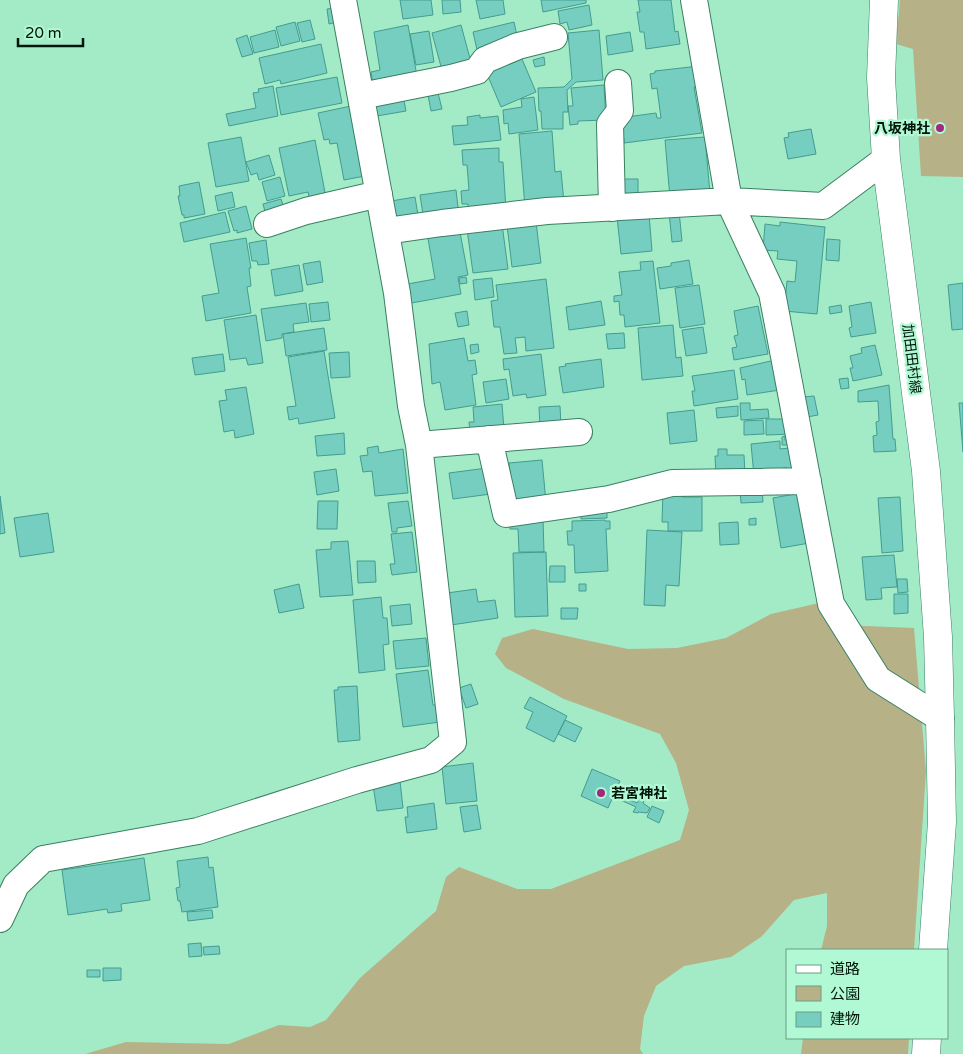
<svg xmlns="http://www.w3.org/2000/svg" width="963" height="1054" font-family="'Varela Round','Noto Sans JP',sans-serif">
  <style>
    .green { fill: #b6b187 }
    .building { fill: #76cec0; stroke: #439c8f }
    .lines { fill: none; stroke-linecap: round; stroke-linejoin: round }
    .minor-casing { stroke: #398061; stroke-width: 28 }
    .tertiary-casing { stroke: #398061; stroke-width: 29 }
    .secondary-casing { stroke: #398061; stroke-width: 29 }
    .minor { stroke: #fff; stroke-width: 26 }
    .tertiary { stroke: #fff; stroke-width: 28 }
    .secondary { stroke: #fff; stroke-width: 28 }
    .poi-dot { fill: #a1287e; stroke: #b0f9d4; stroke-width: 2 }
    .labels { text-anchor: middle; stroke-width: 4.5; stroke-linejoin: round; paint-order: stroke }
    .poi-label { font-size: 14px; font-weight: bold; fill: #001509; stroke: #b0f9d4; text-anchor: end }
    .street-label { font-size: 14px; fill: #001509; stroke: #b0f9d4 }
  </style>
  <rect width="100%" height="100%" fill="#a3ebc7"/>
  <path class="green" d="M900,0H963V177L921,176L913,49L896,44Z
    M819,603L842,625L914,628L926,771L914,950H821L827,926V893L794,900L761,937L731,957L684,966L656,986L644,1016L640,1049L643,1054H85L126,1042L229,1044L279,1025L310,1027L326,1020L360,978L436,911L446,877L459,867L517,889H551L680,840L689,810L676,763L660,734L564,699L506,668L495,654L502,638L533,629L628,649L677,648L726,638L771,614Z
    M803,1038H909L908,1054H801Z"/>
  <path class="building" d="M400,0H431L433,15L403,19Z
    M442,0H460L461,12L443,14Z
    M476,0H503L505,14L480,19Z
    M541,0H586V3L543,12Z
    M638,0H671L675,32L678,31L680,44L646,49L644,32H640L637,12H640Z
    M589,5L592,25L569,30L567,22L560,24L558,11Z
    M335,8L337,22L329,24L327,9Z
    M310,20L315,39L302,42L297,23Z
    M295,22L300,41L281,46L276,27Z
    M514,22L518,40L478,54L473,32Z
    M408,25L418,82L374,90L371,72L380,70L374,32Z
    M461,25L472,66L443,74L432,33Z
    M275,30L279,47L254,53L250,37Z
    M599,30L603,80L576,82L567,90L568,112H563V129H542L541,111H539L538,88L564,87L572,79L568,33Z
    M429,31L434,62L416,65L410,34Z
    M630,32L633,51L608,55L606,36Z
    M247,35L253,54L242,57L236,39Z
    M321,44L327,73L281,84L280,80L265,84L259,58Z
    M519,52L536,92L501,107L484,67Z
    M544,57L545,65L535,67L533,60Z
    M699,66L701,86L694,87L702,133L624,143V138L621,139L619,118L656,113L657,118H661L657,88L652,89L650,74L655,73V71Z
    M337,77L342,103L281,115L276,88Z
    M604,85L606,120L578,121V124L570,125L568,106H573L571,88Z
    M273,86L278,116L229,126L226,114L256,108L253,93L259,92L258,89Z
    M402,91L406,111L377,116L373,97Z
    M438,93L442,109L431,111L428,95Z
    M534,97L538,130L509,134L508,123L504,124L503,110L522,107L521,99Z
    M351,106L365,176L344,180L337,143L330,144L329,139L324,140L318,113Z
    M480,115V118L498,116L501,140L454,145L452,126L468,125L467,117Z
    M811,129L816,154L788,159L784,138L789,137L788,133Z
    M552,131L555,172L561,171L564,203L525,207L519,134Z
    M241,137L249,181L216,187L208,143Z
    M705,137L710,194L670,198L665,140Z
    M315,140L327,203L311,206L308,192L289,196L279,148Z
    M499,148V162H503L506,211L469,214L468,204H462L461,191L469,190L467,165H463L462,150Z
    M269,155L275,175L259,180L257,173L251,175L246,162Z
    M280,177L285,196L267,201L262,182Z
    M614,179H638V200H615Z
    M199,182L205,214L184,218V215H182L178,196H180L179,186Z
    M456,190L459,216L424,221L420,195Z
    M232,192L235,207L218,211L215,196Z
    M415,197L419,221L393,218L391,201Z
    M281,199L286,214L267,219L263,204Z
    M246,206L252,229L237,233V230L234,231L228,211Z
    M679,211L682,241L672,242L669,212Z
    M225,212L230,232L184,242L180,223Z
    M649,214L652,251L621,254L617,217Z
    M536,222L541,263L512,267L507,225Z
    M780,222L825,227L817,314L784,311L787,281L795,282L797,261L777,259L778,251L763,250L765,224L780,226Z
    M502,224L508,269L473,273L467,229Z
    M459,227L468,275L458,277L461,294L406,304L402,285L435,279L427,233Z
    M246,238L251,268H249L251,286L247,287L251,313L206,321L202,296L219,293L210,244Z
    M827,239L840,240L839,261L826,260Z
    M266,240L269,264L258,265L257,261H252L249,243Z
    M689,260L693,284L660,289L657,268L671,266V263Z
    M320,261L323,282L307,285L303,264Z
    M653,261L660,323L625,327L624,315H620L619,301L614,302V296L622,295L619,272L641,270L640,262Z
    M299,265L303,291L275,296L271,270Z
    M466,277L467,283L460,284L459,278Z
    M492,278L494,297L475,300L473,280Z
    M546,279L554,348L526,351L525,337L515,338L517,353L504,354L500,327H494L491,301L498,300L496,285Z
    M963,283V329L952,330L948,285Z
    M699,285L705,324L680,328L675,288Z
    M601,301L605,325L569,330L566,307Z
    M328,302L330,320L311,322L309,304Z
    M871,302L876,333L851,337L849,328L852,327L849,306Z
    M306,303L309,322L293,324L294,332L282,334V338L266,341L261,309Z
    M841,305L842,312L830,314L829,307Z
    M758,306L768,354L734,360L732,348L737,347L734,336L738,335L734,311Z
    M467,311L469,325L458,327L455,313Z
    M256,315L263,363L248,365L246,358L230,360L224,320Z
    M673,325L676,358L681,357L683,376L642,380L638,328Z
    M703,327L707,353L686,356L682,330Z
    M324,328L327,350L286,356L283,334Z
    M624,333L625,348L608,349L606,334Z
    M464,338L468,361L475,360L477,374L472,375L476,405L445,410L440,382L432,384L429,344Z
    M478,344L479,352L471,354L470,345Z
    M875,345L882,375L853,381L850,368H853L850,356L862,353L861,348Z
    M324,351L335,418L299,424L298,418L289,420L287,407L296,406L288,357Z
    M349,352L350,377L331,378L329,353Z
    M223,354L225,371L195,375L192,358Z
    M541,354L546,395L527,398L526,394L513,396L509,369L504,370L503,359Z
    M601,359L604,387L563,393L559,367L566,366L565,364Z
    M775,360L780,390L747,395L745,379L742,380L740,368Z
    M734,370L738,399L694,406L692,391H695L692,376Z
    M848,378L849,388L841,389L839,379Z
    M506,379L509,399L486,403L483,382Z
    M889,385L893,439H895L896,451L874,452L873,436L877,435L876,422L879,421L878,401L858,402V391Z
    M246,387L254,434L235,438L234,430L224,432L219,401L227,400L225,390Z
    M814,396L818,415L807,417L803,397Z
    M740,403H750V410L768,409L769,418L741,420Z
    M959,403H963V452Z
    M502,404L504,430L470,433L469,422H474L473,407Z
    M560,406L561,426L540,428L539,407Z
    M738,406V416L717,418L716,408Z
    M694,410L697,441L670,444L667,413Z
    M766,419H786L793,434L766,435Z
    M763,420L764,434L744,435V421Z
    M344,433L345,454L317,456L315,436Z
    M785,436V440L795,445H782V437Z
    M780,441V449L798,447L794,471L787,472V468H783V474L754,476L751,444Z
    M378,446L379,453L403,449L408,493L375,496L372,471L363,472L360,456L368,455L367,448Z
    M718,449H727V455H744L745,474L716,476L715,456H718Z
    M542,460L546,502L508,506L512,488L509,463Z
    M487,468L491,494L453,499L449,473Z
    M336,469L339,491L317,495L314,472Z
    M762,487L763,502L741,503L740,489Z
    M663,490L682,491V497H702V531H668V522H662Z
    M806,492L815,542L781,548L773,498Z
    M0,496L5,533L0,534Z
    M900,497L903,551L882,553L878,498Z
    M318,501H338L337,529H317Z
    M408,501L412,526L397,528V532H392L388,503Z
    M607,507V518L581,519V508Z
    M48,513L54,552L20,557L14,518Z
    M756,518V525H749V519Z
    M543,520L544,552H519L518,529H510V521Z
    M605,520V521H610V529H606L608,571L575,573L574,545H568L567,531H572V521Z
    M738,522L739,544L720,545L719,523Z
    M647,530L682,532L679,586L666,585L665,606L644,605Z
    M412,532L417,572L392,575L390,564H395L391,534Z
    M348,541L353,595L320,597L316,550L331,549V542Z
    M546,552L548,616L515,617L513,553Z
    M894,555L897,587L881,588L882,599L866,600L862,557Z
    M357,561H375L376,582L358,583Z
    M550,566H565V582H549Z
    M897,579H907L908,592L898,593Z
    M299,584L304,608L279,613L274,590Z
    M579,584H586V591H579Z
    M476,589L478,602L495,600L498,618L451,625L447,593Z
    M894,594H908V613L894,614Z
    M381,597L383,618H387L389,644L383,645L385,670L359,673L353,600Z
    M410,604L412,624L392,626L390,606Z
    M561,608H578L577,619H561Z
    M426,638L429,666L396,669L393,641Z
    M428,670L433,705H438L440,722L403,727L396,674Z
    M471,684L478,704L466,708L459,688Z
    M357,686L360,740L338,742L334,690H338V687Z
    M530,697L567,716L554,742L526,728L533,712L524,708Z
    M565,720L582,728L575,742L558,734Z
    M473,763L477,801L446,804L442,767Z
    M592,769L620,781L608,808L581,796Z
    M400,781L403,808L377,811L373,785Z
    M618,794L637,803L639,799L644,801L643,803L650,808L647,813L638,812V813L633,812L636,807L616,798Z
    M434,803L437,829L407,833L405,817H408L407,807Z
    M477,805L481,829L464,832L460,807Z
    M652,806L664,811L659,823L647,817Z
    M208,857L209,868L213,867L218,907L182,912L180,901H178L176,888L180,887L177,861Z
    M144,858L150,900L121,904L122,911L108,913L107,909L68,915L62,870Z
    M212,910L213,918L188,921L187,912Z
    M201,943L202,956L189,957L188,944Z
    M219,946L220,954L204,955L203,947Z
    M103,968H121V980L103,981Z
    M87,970H100V977H87Z"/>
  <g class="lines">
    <defs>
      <path id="minor" d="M694,0L729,201L772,293L831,604L878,679L940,718
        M361,96L451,78L477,71L485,60L518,46L554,37
        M612,208L610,124L620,111L618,83
        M267,224L306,211L379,194
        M386,231L442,223L547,211L729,201L823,206L886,159
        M489,439L506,514L609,499L672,483L808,481
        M419,445L579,432
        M0,919L16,885L43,859L198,831L357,780L431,760L453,742L419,445L411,406L397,293L343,0"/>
      <path id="tertiary" d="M933,950L942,822L940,718
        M926,1054L927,1038"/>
      <path id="secondary" d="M884,0L881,78L886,159L926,471L938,637L940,718"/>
    </defs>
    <use href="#minor" class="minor-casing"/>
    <use href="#tertiary" class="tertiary-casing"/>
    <use href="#secondary" class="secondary-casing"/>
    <use href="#minor" class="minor"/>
    <use href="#tertiary" class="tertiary"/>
    <use href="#secondary" class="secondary"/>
  </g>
  <g class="poi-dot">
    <circle cx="940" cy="128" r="5"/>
    <circle cx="601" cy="793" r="5"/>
  </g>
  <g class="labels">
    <g class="poi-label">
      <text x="930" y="133">八坂神社</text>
      <text x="611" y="798" text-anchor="start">若宮神社</text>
    </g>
    <g class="street-label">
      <text transform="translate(912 359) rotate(83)" y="5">加田田村線</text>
    </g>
  </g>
  <rect x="786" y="949" width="162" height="90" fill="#b0f9d4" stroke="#6a9e83"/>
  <rect x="796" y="965" width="25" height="8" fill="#ffffff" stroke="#6a9e83"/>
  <text x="830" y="974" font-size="15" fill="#001509">道路</text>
  <rect x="796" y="986" width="25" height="15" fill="#b6b187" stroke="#6a9e83"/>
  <text x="830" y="999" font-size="15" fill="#001509">公園</text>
  <rect x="796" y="1012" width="25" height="15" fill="#76cec0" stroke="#6a9e83"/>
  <text x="830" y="1024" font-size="15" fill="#001509">建物</text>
  <path d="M18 38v8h65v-8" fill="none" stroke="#001509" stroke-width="2.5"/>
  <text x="25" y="38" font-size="15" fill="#001509" stroke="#b0f9d4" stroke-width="4" paint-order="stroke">20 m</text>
</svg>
